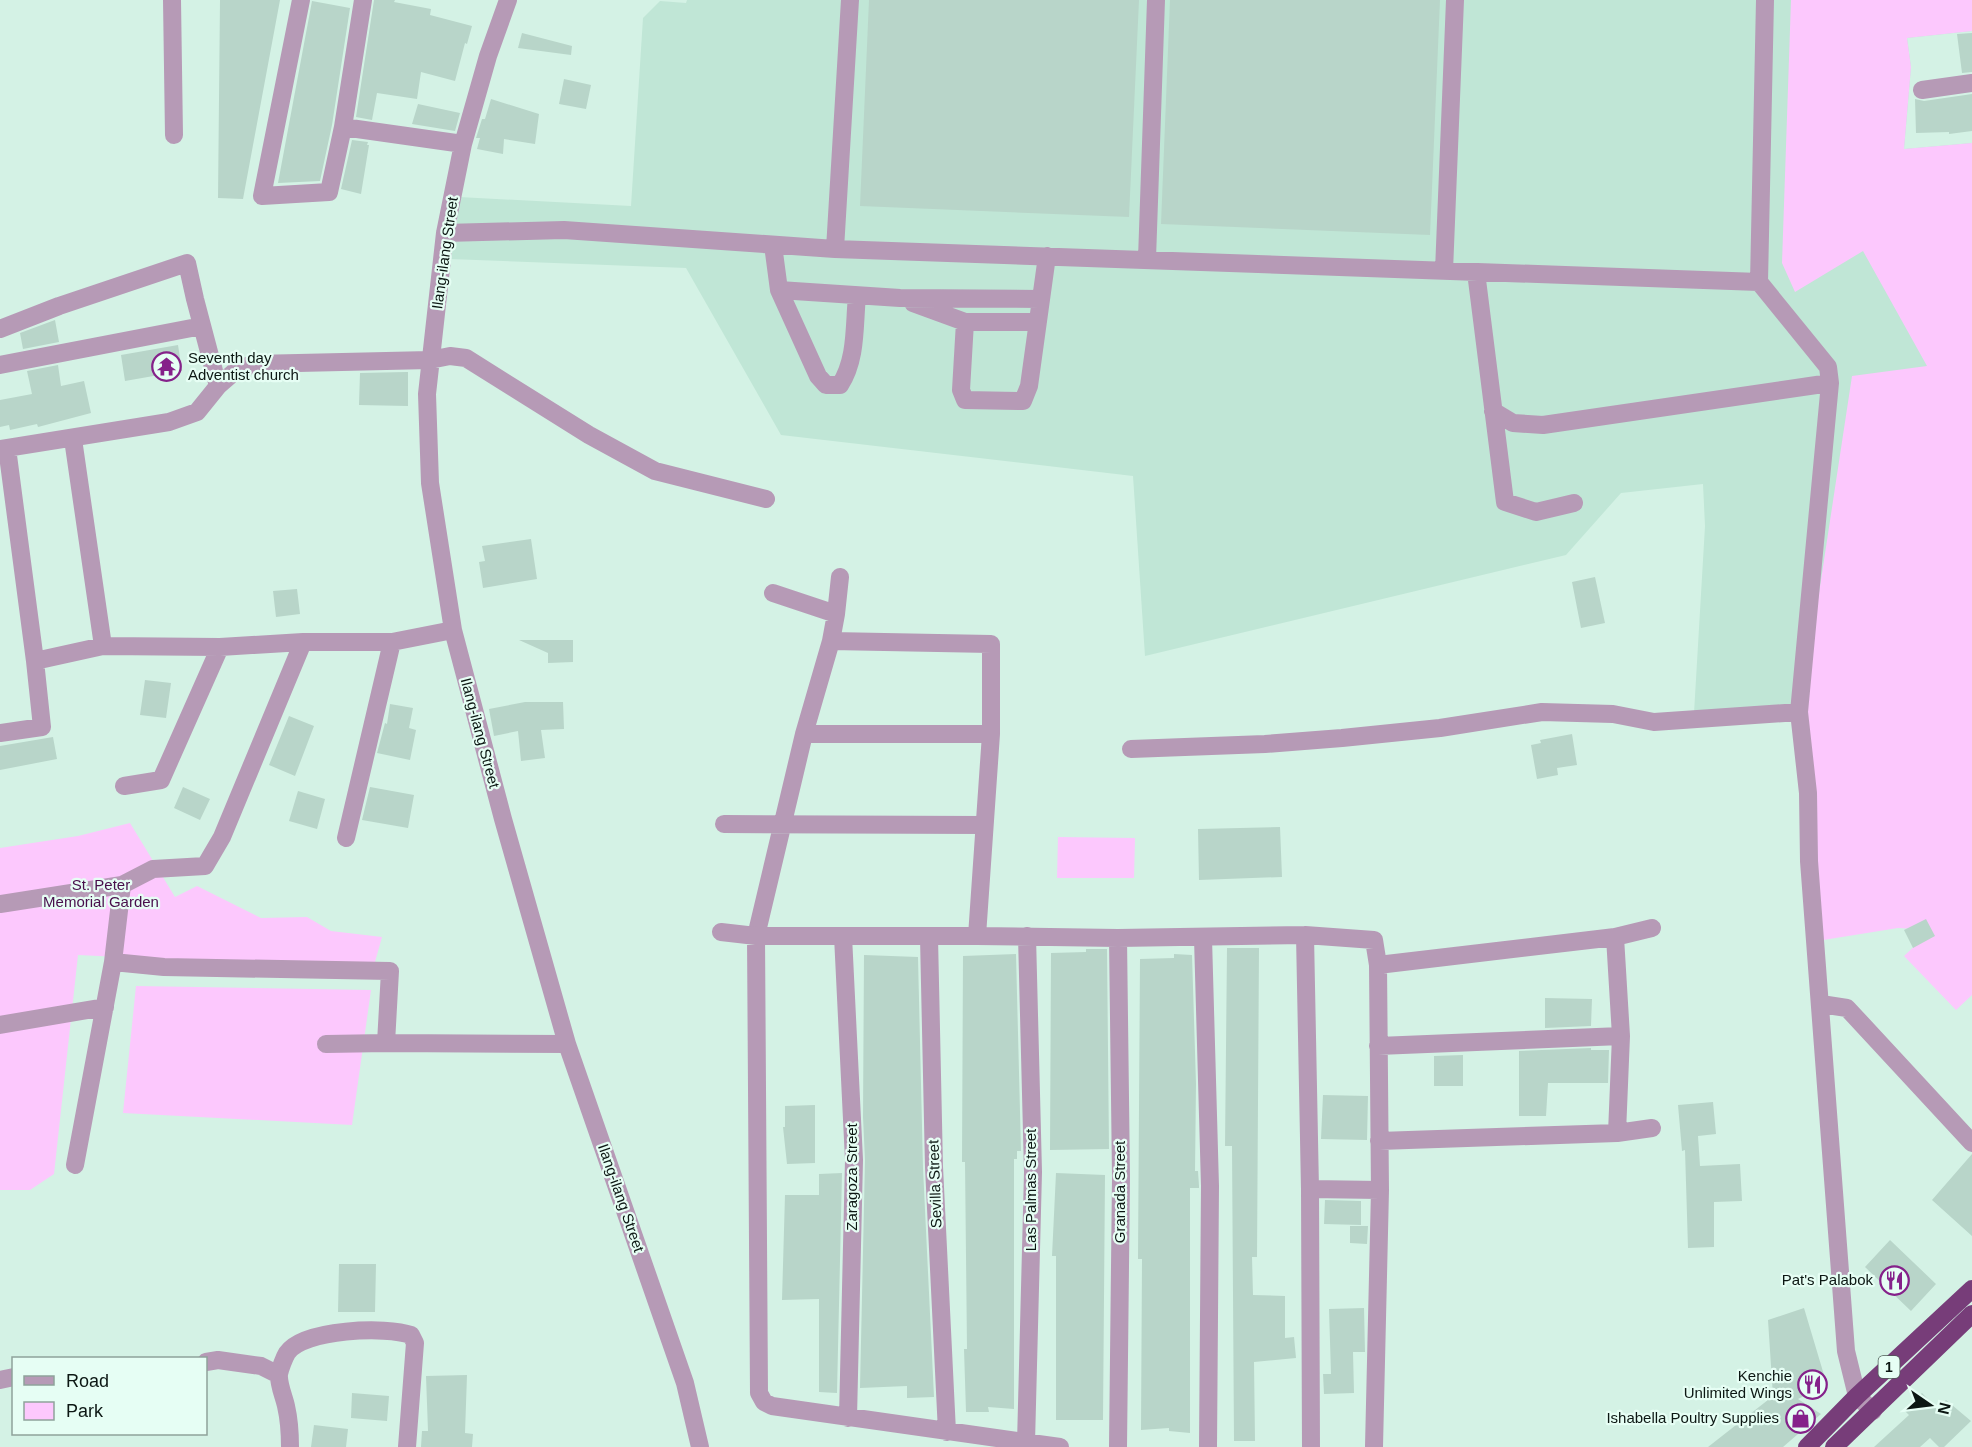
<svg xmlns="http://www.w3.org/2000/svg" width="1972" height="1447" font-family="Arial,sans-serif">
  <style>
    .built { fill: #c0e6d6 }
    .green { fill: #fcc8fd }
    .building { fill: #b8d5c9 }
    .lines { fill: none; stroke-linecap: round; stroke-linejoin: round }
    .minor { stroke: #b69ab6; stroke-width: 18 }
    .highway { stroke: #773d79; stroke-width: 18 }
    .labels { text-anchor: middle; stroke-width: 4.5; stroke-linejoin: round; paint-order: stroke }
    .shield { fill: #e6fef4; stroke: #4d5c56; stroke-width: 1.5 }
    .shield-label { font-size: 14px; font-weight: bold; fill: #0c1713 }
    .street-label { font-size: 15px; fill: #0c1713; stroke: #e6fef4 }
    .poi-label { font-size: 15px; fill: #0c1713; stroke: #e6fef4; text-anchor: end }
    .park-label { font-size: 15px; fill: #480e4b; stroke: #e6fef4 }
  </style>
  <rect width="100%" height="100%" fill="#d4f2e5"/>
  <path class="built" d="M687,0H1972V31L1907,38L1911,67L1904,149L1972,143V364L1802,705L1694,713L1705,526L1703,484L1621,493L1566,555L1145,656L1133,476L781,435L686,268L449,259L459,197L631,206L643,18L660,1L686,3Z"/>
  <path class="green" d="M1791,0H1972V31L1907,38L1911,67L1904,149L1972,143V995L1956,1010L1904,956L1920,941L1916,929L1898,928L1817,941L1802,705L1852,376L1927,366L1863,251L1795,292L1782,263Z
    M130,823L175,897L197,886L261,918L307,917L331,931L382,937L373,969L78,955L54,1174L30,1190H0V848L78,836Z
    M1058,837L1135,838L1134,878H1057Z
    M136,986L371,990L352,1125L123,1113Z"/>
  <path class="building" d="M220,0H280L243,199L218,198Z
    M374,0H395L394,2L431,9L430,15L472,26L467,44L465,43L455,81L421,72L417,99L377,93L372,120L356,117Z
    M869,0H1139L1129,217L860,206Z
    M1170,0H1440L1430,235L1161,224Z
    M312,1L350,8L332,125L320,181L278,183Z
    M522,33L572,46L571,55L518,48Z
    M1972,33V72L1962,73L1957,34Z
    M564,79L591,85L586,109L559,104Z
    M1972,94V131L1949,134V132L1916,133L1915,99L1924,101Z
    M491,99L539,114L535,144L504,139L503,154L477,149L480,138H476L482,119H485Z
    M418,104L460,113L455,131L412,124Z
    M352,140L368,142L367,145H369L361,194L341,189Z
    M55,320L59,342L23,349L20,333Z
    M178,345L182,371L125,381L121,355Z
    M58,365L61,386L84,381L91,413L38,427L37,424L10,430L9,425L0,427V400L32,394L27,371Z
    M406,372H408V406L359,405L360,373Z
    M531,539L537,579L483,588L479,562L485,561L482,546Z
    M1595,577L1605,623L1581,628L1572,582Z
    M297,589L300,614L276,617L273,591Z
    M519,640H573V662L548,663V653Z
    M145,680L171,683L166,718L140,715Z
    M525,702H563L564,729L541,730L545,758L521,761L518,731L494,736L489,709Z
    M390,704L413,708L409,728L416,730L410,760L377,753L385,723L387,724Z
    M289,716L314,726L295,776L269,765Z
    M1572,734L1577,765L1557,768L1558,775L1537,779L1531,745L1541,743L1540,740Z
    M53,737L57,759L0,770V746Z
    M183,787L210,799L200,820L174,808Z
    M370,787L414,795L408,828L362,820Z
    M298,791L325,799L317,829L289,821Z
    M1280,827L1282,877L1199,880L1198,829Z
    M1926,919L1935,936L1913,948L1904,930Z
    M1227,948H1259L1257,1257H1252L1253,1295L1285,1296V1338L1294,1337L1296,1358L1254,1362L1255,1441H1234L1232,1146H1225Z
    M1086,949H1107L1109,1149L1050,1150L1051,953L1086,952Z
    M1016,954L1021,1151H1017V1159H1014V1409L988,1407L989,1412H966L964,1349H967L965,1162H962L963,956Z
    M1174,954L1192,955L1196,1084L1195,1171H1198L1199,1186V1188H1190V1433L1169,1431V1428L1141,1430L1142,1259H1138L1140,959L1174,958Z
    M864,955L918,957L923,1168L934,1397L907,1398V1386L860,1388L865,1160L863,1117Z
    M1545,998L1592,999L1591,1026L1545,1028Z
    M1591,1048V1050H1609L1608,1083H1548L1546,1116H1519V1051Z
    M1463,1055V1086H1434V1056Z
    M1323,1095L1368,1096L1367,1140L1321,1139Z
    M1713,1102L1716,1134L1698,1136L1700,1166L1740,1164L1742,1201L1714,1202V1247L1688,1248L1685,1150L1682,1151L1678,1105Z
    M815,1105V1163L787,1164L783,1127H785V1106Z
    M1972,1154V1236L1932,1200Z
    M842,1173L837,1393L819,1392V1299L782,1300L785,1195H819V1174Z
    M1056,1173L1105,1175L1103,1420H1056V1256H1052Z
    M1325,1200L1361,1201V1225L1324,1224Z
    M1350,1226H1368L1367,1244L1350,1243Z
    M1890,1240L1936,1284L1911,1311L1865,1267Z
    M339,1264H376L375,1312H338Z
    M1364,1308L1365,1352H1353L1354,1393L1324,1394L1323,1374H1331L1329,1309Z
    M1804,1308L1827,1385L1798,1399L1821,1414L1783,1447H1708L1773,1396L1768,1320Z
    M467,1375L465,1433L473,1434L472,1447H421L422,1431H428L426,1376Z
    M352,1393L389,1396L387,1421L351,1418Z
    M1922,1393L1937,1409L1946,1400L1971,1421L1944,1447H1939L1930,1438L1920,1447H1874L1909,1415L1904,1410Z
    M314,1425L348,1429L346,1447H311Z"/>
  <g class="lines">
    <path class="minor" d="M172,0L174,135
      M301,0L262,196L329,192L343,127L363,0
      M508,0L488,56L463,144L445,233L427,394L430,483L453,630L503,819L567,1044L685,1383L700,1447
      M1765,0L1759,282L1828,367L1830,383L1799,712L1808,793L1809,861L1846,1351L1857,1396L1873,1411
      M1922,90L1972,83
      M343,127L463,144
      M445,233L564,230L835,249L1759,282
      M773,245L779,290L818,376L826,385H840C857,359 854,325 857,296
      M835,249L850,0
      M1147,259L1156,0
      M1444,271L1455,0
      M1476,272L1505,502L1536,512L1574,503
      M779,290L900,298L1041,299
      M913,303L965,322
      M1038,322H965L961,390L965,400L1023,401L1029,386L1047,256
      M0,329L59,306L187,263L195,299L218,386L233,373L252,364L430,360L450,356L466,358L589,435L655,471L766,499
      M0,365L202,326
      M1493,411L1513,423L1543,425L1830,383
      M73,439L103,646
      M0,449L169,422L197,412L218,386
      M840,577L836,614L831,641L804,734L756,936L759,1393L764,1402L772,1406L1060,1447
      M773,593L836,614
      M831,641L991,644V734L977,936
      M35,661L103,646L220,647L303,642H392L453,630
      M0,733L42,727L35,661L7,448
      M804,734H991
      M1131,749L1265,744L1342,738L1440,728L1542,712L1613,714L1654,722L1799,712
      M124,786L161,780L220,647
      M724,824L984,825
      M346,838L392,642
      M0,904L122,885L153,869L205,866L222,837L303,642
      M721,932L756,936H977L1118,938L1305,935L1374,940L1378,965L1380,1190L1374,1447
      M1305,935L1310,1189L1311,1447
      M843,936L854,1160L848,1418
      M929,937L934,1167L947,1432
      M1615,937L1621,1036L1617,1133
      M1203,938L1210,1186L1208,1447
      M113,962L164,967L390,971L386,1043L567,1044
      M1378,965L1615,937L1652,928
      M1821,1004L1847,1008L1972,1143
      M0,1025L105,1007
      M326,1044L386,1043
      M1378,1046L1621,1036
      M1379,1141L1617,1133L1652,1128
      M75,1165L113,962L122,885
      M1310,1189L1380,1190
      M206,1362L218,1360L261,1366L279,1375
      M0,1380L14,1377
      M1026,1443L1033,1172L1027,936
      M290,1447C290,1433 289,1419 286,1406C284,1397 278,1383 279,1374C280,1369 284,1358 287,1353C303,1329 387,1326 411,1335L415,1343L407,1447
      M1118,1447L1121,1177L1118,938"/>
    <path class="highway" d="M1807,1447L1857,1396L1972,1289
      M1834,1447L1972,1314"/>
  </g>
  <defs>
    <symbol id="temple-ring" viewBox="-11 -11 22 22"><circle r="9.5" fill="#e6fef4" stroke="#85218a" stroke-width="1.5"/><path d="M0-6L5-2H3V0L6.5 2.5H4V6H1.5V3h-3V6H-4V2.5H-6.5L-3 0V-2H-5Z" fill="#85218a"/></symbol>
    <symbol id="restaurant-ring" viewBox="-11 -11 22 22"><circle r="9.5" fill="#e6fef4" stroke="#85218a" stroke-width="1.5"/><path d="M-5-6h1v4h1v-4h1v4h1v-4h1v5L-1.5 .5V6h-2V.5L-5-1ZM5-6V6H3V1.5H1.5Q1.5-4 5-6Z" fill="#85218a"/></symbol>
    <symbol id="shop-ring" viewBox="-11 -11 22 22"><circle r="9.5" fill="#e6fef4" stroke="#85218a" stroke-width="1.5"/><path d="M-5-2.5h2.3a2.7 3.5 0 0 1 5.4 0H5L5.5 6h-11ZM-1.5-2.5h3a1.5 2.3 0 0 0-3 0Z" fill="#85218a"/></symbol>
  </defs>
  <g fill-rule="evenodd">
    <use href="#temple-ring" x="150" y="350" width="33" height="33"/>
    <use href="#restaurant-ring" x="1878" y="1264" width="33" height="33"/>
    <use href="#restaurant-ring" x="1796" y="1368" width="33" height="33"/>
    <use href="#shop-ring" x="1784" y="1402" width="33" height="33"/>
  </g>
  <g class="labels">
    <rect class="shield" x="1878.5" y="1356" width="21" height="22" rx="4.5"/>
    <g class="shield-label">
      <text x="1889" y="1372">1</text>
    </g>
    <g class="street-label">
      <text transform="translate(445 253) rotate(-82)" y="5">Ilang-ilang Street</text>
      <text transform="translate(480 733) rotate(75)" y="5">Ilang-ilang Street</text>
      <text transform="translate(852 1177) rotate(-90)" y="5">Zaragoza Street</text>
      <text transform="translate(935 1184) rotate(-92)" y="5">Sevilla Street</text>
      <text transform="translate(1031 1190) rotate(-90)" y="5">Las Palmas Street</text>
      <text transform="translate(1120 1192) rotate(-90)" y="5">Granada Street</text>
      <text transform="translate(621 1198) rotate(71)" y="5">Ilang-ilang Street</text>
    </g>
    <g class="poi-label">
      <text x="188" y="363" text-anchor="start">Seventh day<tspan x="188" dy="17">Adventist church</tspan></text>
      <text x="1873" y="1285">Pat's Palabok</text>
      <text x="1792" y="1381">Kenchie<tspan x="1792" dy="17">Unlimited Wings</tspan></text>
      <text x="1779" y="1423">Ishabella Poultry Supplies</text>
    </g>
    <g class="park-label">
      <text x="101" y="890">St. Peter<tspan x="101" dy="17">Memorial Garden</tspan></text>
    </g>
  </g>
  <rect x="12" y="1357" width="195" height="78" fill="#e6fef4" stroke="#8fa29a" stroke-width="1.5"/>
  <rect x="24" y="1376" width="30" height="9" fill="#b69ab6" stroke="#8fa29a" stroke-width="1.5"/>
  <text x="66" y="1387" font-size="18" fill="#0c1713">Road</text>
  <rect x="24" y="1402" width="30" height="18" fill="#fcc8fd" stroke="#8fa29a" stroke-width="1.5"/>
  <text x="66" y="1417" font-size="18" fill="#0c1713">Park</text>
  <g transform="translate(1930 1405) rotate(104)" stroke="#e6fef4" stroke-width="4.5" paint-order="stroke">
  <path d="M0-4.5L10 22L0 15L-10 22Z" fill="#0c1713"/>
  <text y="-9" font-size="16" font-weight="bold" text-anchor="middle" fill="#0c1713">N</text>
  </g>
</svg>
